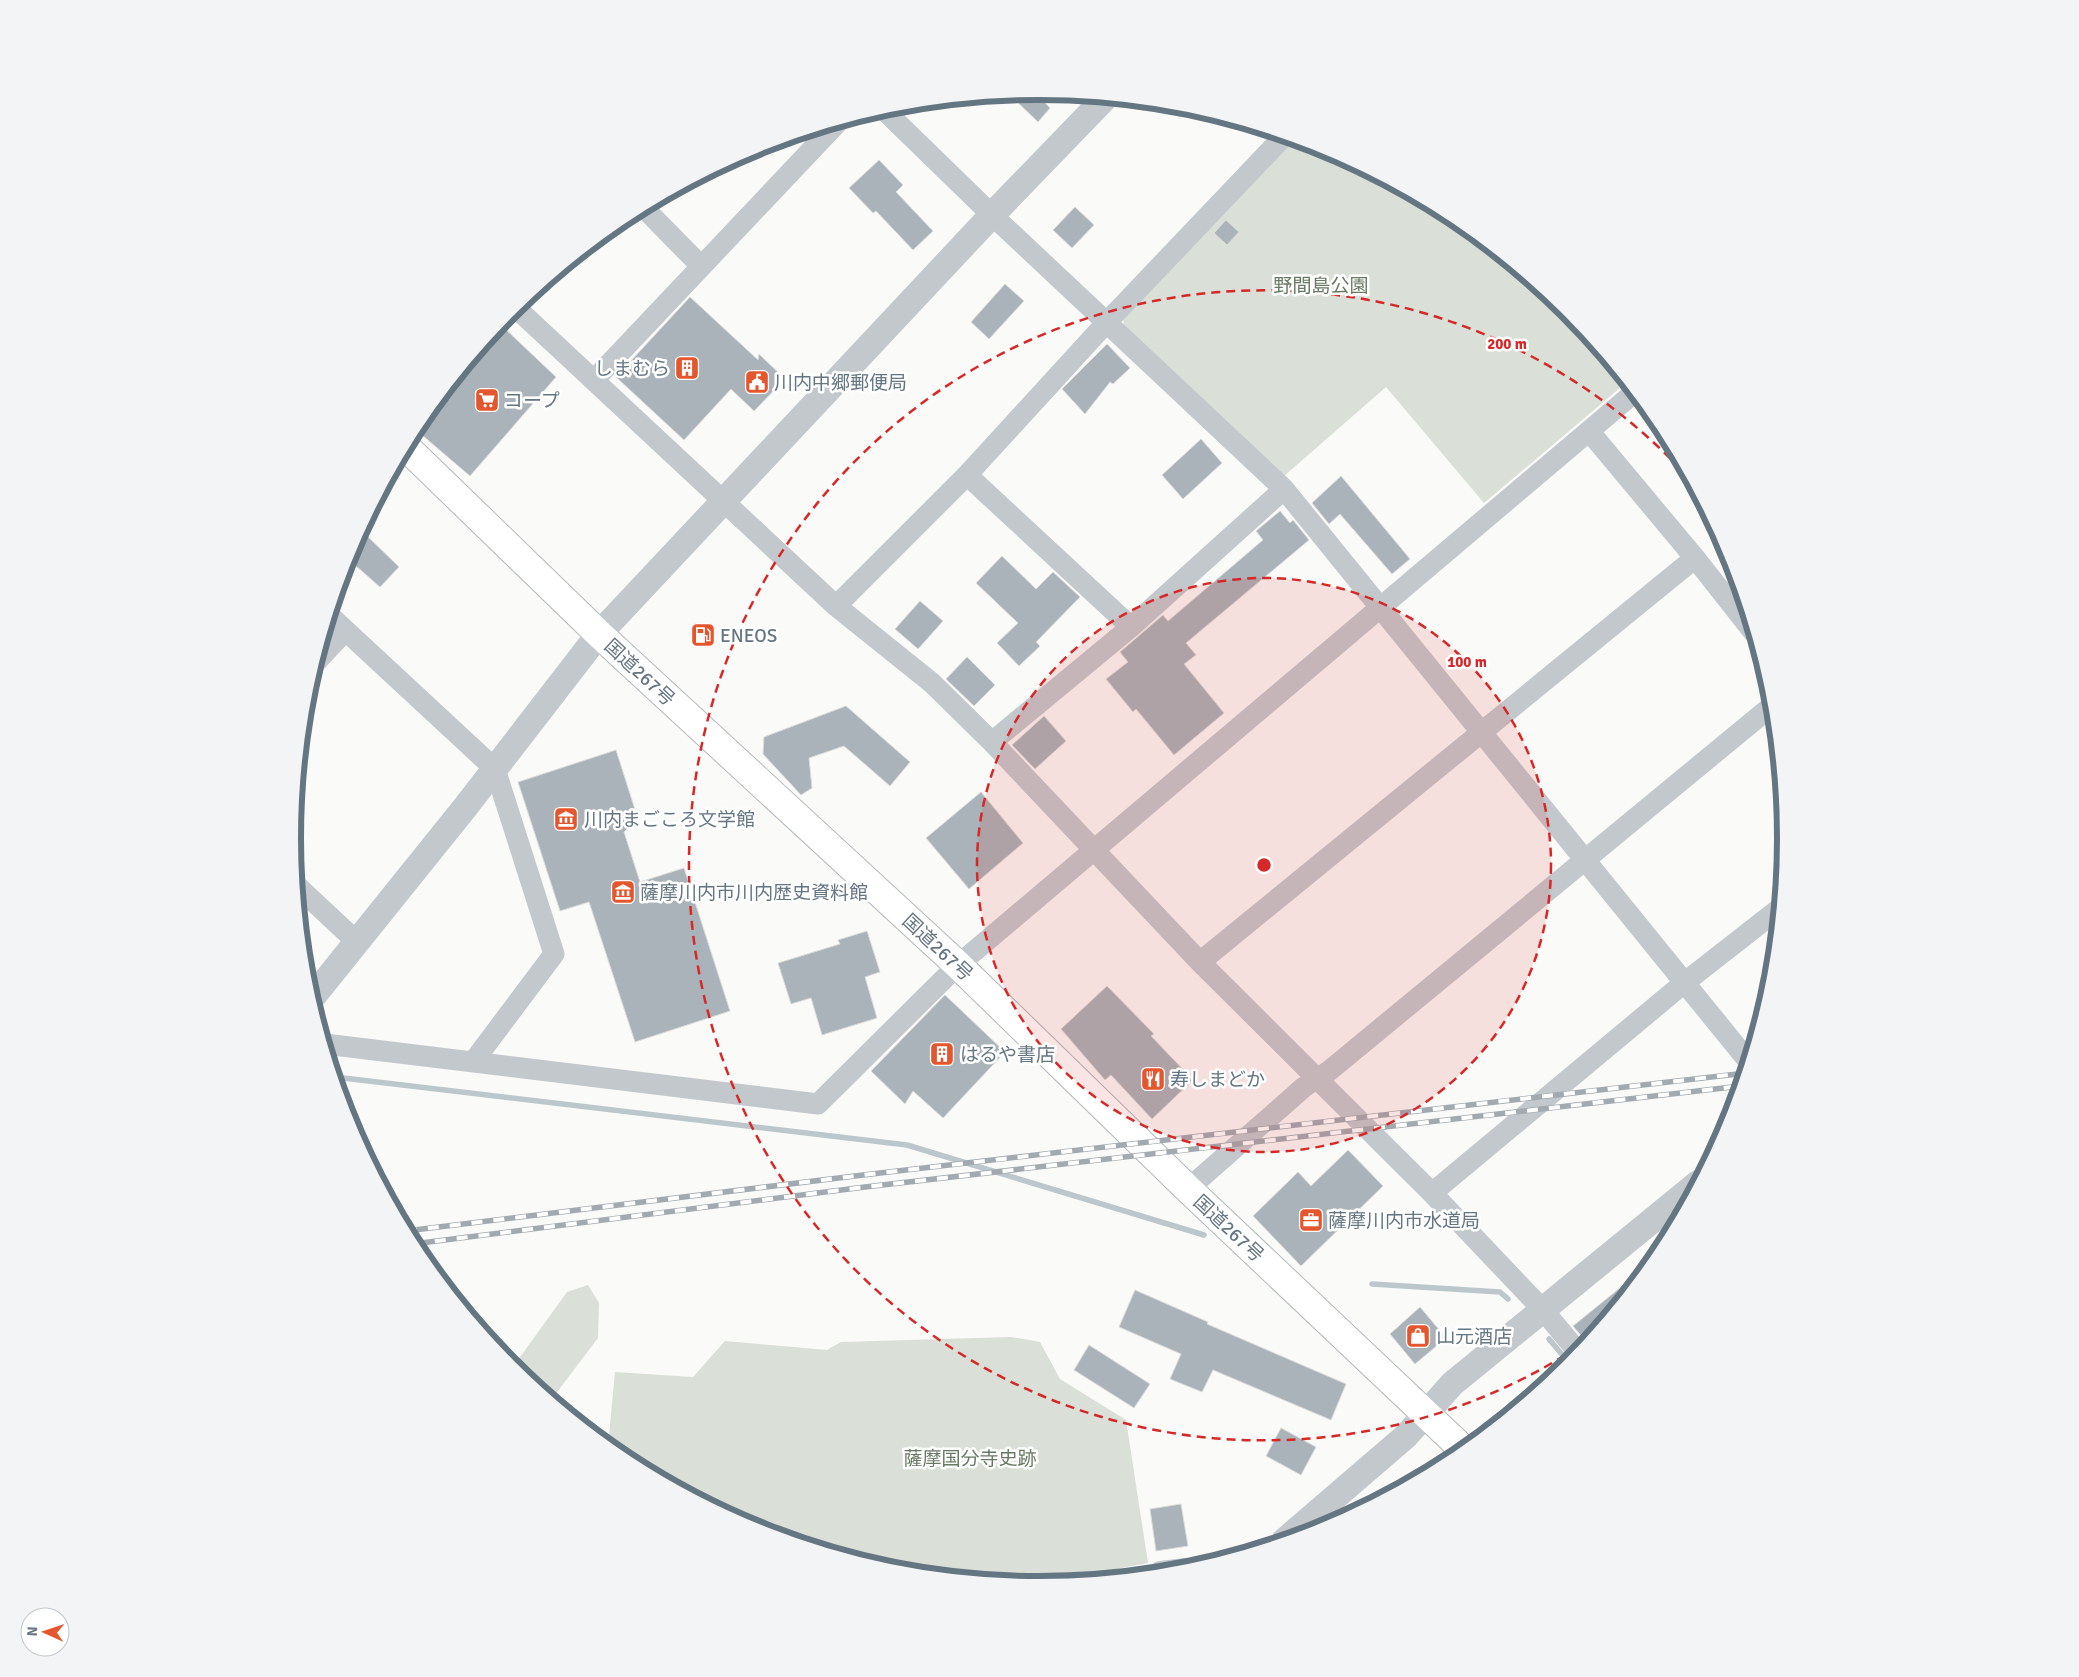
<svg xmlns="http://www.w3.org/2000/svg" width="2079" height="1677" font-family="Signika,'Noto Sans JP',sans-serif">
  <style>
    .green { fill: #dadfd7 }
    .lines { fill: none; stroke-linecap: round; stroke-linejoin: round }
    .stream { stroke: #bbc7cb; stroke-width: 5.5 }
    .building { fill: #aab3b9; stroke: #dcdcda }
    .trunk-casing { stroke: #b4b9bd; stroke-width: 30 }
    .minor { stroke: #c3c8cc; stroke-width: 21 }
    .tertiary { stroke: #c3c8cc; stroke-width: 26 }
    .trunk { stroke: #fff; stroke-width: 28 }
    .rail-casing { stroke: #a2aab0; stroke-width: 5.5 }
    .rail { stroke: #fff; stroke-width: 4; stroke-dasharray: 11; stroke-linecap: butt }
    .ring { fill: none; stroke: #d62828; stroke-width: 2.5; stroke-dasharray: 9 6 }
    .labels { text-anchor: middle; stroke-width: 5; stroke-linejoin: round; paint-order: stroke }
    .park-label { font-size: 19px; fill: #687a64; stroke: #fff }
    .poi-label { font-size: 19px; fill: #657683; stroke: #fff; text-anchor: start }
    .street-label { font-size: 19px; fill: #657683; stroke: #fff }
    .rim { fill: none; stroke: #657683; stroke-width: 6 }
    .centre { fill: #d62828; stroke: #fff; stroke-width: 2.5 }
    .ring-label { font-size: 15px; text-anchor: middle; font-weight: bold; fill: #d62828; stroke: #fff; stroke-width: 5; stroke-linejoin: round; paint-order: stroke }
  </style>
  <rect width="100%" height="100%" fill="#fafaf8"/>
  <path class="green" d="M1294,139L1326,148L1455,217L1568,310L1627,382L1484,503L1386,387L1283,477L1124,326L1123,318Z
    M588,1285L599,1303L598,1338L551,1400L510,1366L515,1364L567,1292Z
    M1011,1337L1040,1342L1060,1379L1126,1420L1148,1563L1033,1585L893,1571L753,1529L624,1460L608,1446L615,1372L693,1377L725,1341L827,1350L841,1342Z"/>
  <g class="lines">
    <path class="stream" d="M335,1077L907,1145L1204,1235
      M1372,1284L1500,1292L1508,1299
      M1549,1339L1570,1364"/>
  </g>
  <path class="building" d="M1029,92H1035L1050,108L1038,122L1009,94Z
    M879,160L903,185L896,192L933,231L913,250L876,211L873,213L849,188Z
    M1075,207L1094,225L1072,248L1053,230Z
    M1226,220L1239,232L1227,245L1214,233Z
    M1005,284L1024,301L989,339L971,322Z
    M690,297L758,360L759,354L785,379L754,411L731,389L684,440L616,377Z
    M500,324L556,377L470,476L415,429Z
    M1107,344L1130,368L1113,384L1110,382L1085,414L1062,389Z
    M1201,439L1222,463L1183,499L1162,475Z
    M1341,476L1410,559L1392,574L1340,514L1329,524L1312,503Z
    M1280,511L1290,523L1293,520L1309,540L1186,643L1196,655L1184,664L1224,713L1174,755L1136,709L1133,712L1106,679L1128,662L1120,652L1163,615L1168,621L1263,540L1256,531Z
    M361,530L399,567L380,587L347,558Z
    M1002,556L1036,589L1053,572L1080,597L1036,642L1040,646L1019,666L997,643L1018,623L976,583Z
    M920,601L943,621L918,649L895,629Z
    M967,657L995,685L974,706L946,679Z
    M846,706L910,762L890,786L844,746L809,758L812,788L801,795L763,754L764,737Z
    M1044,716L1066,741L1035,769L1012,745Z
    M616,750L638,819L624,832L640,882L684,868L730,1011L635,1042L589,902L560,911L518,782Z
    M981,792L1023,843L969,889L926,838Z
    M867,931L880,972L865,977L877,1018L822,1035L811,998L791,1004L778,963L840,944L838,940Z
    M1107,986L1154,1034L1151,1036L1193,1080L1152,1119L1111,1075L1105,1080L1061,1029Z
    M945,995L1005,1052L943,1118L913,1091L905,1104L871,1071Z
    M1348,1150L1383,1186L1301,1266L1253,1216L1298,1172L1311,1186Z
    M1631,1279L1636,1284L1587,1343L1573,1326Z
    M1135,1290L1208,1322L1207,1324L1346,1384L1331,1420L1213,1370L1202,1392L1170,1379L1181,1354L1119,1327Z
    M1420,1307L1446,1338L1415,1364L1390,1334Z
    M1089,1345L1150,1384L1134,1408L1074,1370Z
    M1281,1428L1316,1447L1301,1475L1266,1456Z
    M1181,1504L1188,1546L1156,1551L1150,1509Z"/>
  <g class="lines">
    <defs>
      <path id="trunk" d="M406,447L599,634L958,965L1188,1189L1465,1451"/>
    </defs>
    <use href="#trunk" class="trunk-casing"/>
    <path class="minor" d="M883,109L992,215L1284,489L1749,1062
      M643,207L701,266
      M515,307L836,606L932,683L992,742L1200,962L1432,1193L1543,1310L1579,1353
      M594,380L838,122
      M1589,431L1695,558L1755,634
      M967,475L1131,627
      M836,606L967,475L1107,322L1284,136
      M330,616L495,769L554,954L473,1062
      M316,662L345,631
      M992,742L1131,627L1284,489
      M297,886L357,942
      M1200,962L1695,558
      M325,1044L818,1104L958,965L1635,392
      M1188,1189L1304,1087L1329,1071L1774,704
      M1432,1193L1684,983L1780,908"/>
    <path class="tertiary" d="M311,999L467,805L599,634L992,215L1105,98
      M1284,1541L1406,1436L1452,1384L1698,1183
      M1161,1574L1186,1571"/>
    <use href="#trunk" class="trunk"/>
    <defs>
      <path id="rail" d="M406,1231L863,1175L1746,1073
        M413,1244L865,1187L1741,1086"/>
    </defs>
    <use href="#rail" class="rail-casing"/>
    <use href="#rail" class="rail"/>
  </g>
  <circle cx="1264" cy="865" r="287" fill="#d62828" fill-opacity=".12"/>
  <g class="ring">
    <circle cx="1264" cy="865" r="287"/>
    <path d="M1590 1339A575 575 0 1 1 1688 477"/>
  </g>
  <defs>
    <symbol id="building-square" viewBox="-11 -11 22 22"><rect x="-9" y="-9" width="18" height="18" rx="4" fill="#e4572e" stroke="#fff"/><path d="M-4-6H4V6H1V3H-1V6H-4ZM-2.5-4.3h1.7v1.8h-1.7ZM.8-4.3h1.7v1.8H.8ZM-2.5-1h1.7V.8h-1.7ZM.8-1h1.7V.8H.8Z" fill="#fff"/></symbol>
    <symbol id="civic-square" viewBox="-11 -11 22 22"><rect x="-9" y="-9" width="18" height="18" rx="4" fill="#e4572e" stroke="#fff"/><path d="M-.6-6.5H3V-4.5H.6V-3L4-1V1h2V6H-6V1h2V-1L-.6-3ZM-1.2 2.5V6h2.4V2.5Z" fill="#fff"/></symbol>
    <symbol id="supermarket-square" viewBox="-11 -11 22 22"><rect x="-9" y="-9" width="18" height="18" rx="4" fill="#e4572e" stroke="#fff"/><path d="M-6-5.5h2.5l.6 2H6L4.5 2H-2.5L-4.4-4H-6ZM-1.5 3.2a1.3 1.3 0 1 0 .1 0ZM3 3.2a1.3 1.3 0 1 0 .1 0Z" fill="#fff"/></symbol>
    <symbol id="fuel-square" viewBox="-11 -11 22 22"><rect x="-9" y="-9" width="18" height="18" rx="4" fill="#e4572e" stroke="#fff"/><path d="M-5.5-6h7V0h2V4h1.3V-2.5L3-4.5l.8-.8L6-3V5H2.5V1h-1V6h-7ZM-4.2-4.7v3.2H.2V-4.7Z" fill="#fff"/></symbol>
    <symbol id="museum-square" viewBox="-11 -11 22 22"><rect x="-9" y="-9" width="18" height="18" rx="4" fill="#e4572e" stroke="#fff"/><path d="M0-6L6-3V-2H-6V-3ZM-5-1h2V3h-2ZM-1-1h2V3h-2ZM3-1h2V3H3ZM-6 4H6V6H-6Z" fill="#fff"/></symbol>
    <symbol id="restaurant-square" viewBox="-11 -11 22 22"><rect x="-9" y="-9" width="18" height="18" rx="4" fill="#e4572e" stroke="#fff"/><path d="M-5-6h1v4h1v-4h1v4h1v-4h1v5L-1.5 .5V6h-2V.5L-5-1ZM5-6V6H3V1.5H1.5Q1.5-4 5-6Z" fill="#fff"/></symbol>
    <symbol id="office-square" viewBox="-11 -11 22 22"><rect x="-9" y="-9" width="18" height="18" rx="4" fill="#e4572e" stroke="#fff"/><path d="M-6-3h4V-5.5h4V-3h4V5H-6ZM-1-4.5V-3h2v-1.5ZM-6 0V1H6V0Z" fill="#fff"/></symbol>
    <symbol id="shop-square" viewBox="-11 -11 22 22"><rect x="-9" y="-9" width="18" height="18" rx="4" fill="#e4572e" stroke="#fff"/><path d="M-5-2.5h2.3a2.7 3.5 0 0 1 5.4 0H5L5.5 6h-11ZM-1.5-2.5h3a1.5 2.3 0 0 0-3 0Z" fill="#fff"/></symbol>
  </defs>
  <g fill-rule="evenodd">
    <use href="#building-square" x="673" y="354" width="28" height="28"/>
    <use href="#civic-square" x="743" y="368" width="28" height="28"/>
    <use href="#supermarket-square" x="473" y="386" width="28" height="28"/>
    <use href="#fuel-square" x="689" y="621" width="28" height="28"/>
    <use href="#museum-square" x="552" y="805" width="28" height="28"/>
    <use href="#museum-square" x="609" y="878" width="28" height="28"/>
    <use href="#building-square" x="928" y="1040" width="28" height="28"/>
    <use href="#restaurant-square" x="1139" y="1065" width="28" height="28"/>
    <use href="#office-square" x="1297" y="1206" width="28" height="28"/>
    <use href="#shop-square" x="1404" y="1322" width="28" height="28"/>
  </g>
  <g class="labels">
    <g class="park-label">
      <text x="1321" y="292">野間島公園</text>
      <text x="970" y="1465">薩摩国分寺史跡</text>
    </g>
    <g class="poi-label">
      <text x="670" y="375" text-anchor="end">しまむら</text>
      <text x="774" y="389">川内中郷郵便局</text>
      <text x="504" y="407">コープ</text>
      <text x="720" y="642">ENEOS</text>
      <text x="584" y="826">川内まごころ文学館</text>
      <text x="640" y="899">薩摩川内市川内歴史資料館</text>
      <text x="960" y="1061">はるや書店</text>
      <text x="1170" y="1086">寿しまどか</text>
      <text x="1328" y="1227">薩摩川内市水道局</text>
      <text x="1436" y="1343">山元酒店</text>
    </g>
    <g class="street-label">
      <text transform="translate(640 672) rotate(43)" y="7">国道267号</text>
      <text transform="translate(938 947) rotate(43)" y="7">国道267号</text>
      <text transform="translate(1229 1228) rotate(43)" y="7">国道267号</text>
    </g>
  </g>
  <path d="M0 0H2079V1677H0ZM301 838a738 738 0 1 1 1476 0a738 738 0 1 1-1476 0Z" fill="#f3f4f5" fill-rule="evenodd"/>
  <path class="rim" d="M301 838a738 738 0 1 1 1476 0a738 738 0 1 1-1476 0Z"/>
  <circle cx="1264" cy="865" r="8" class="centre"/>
  <g class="ring-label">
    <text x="1507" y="349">200 m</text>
    <text x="1467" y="667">100 m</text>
  </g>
  <g transform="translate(45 1632) rotate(273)"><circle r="24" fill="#ffffff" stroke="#c1c8cd"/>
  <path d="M0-4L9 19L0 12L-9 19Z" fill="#e4572e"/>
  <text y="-8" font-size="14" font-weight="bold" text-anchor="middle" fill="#657683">N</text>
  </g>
</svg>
